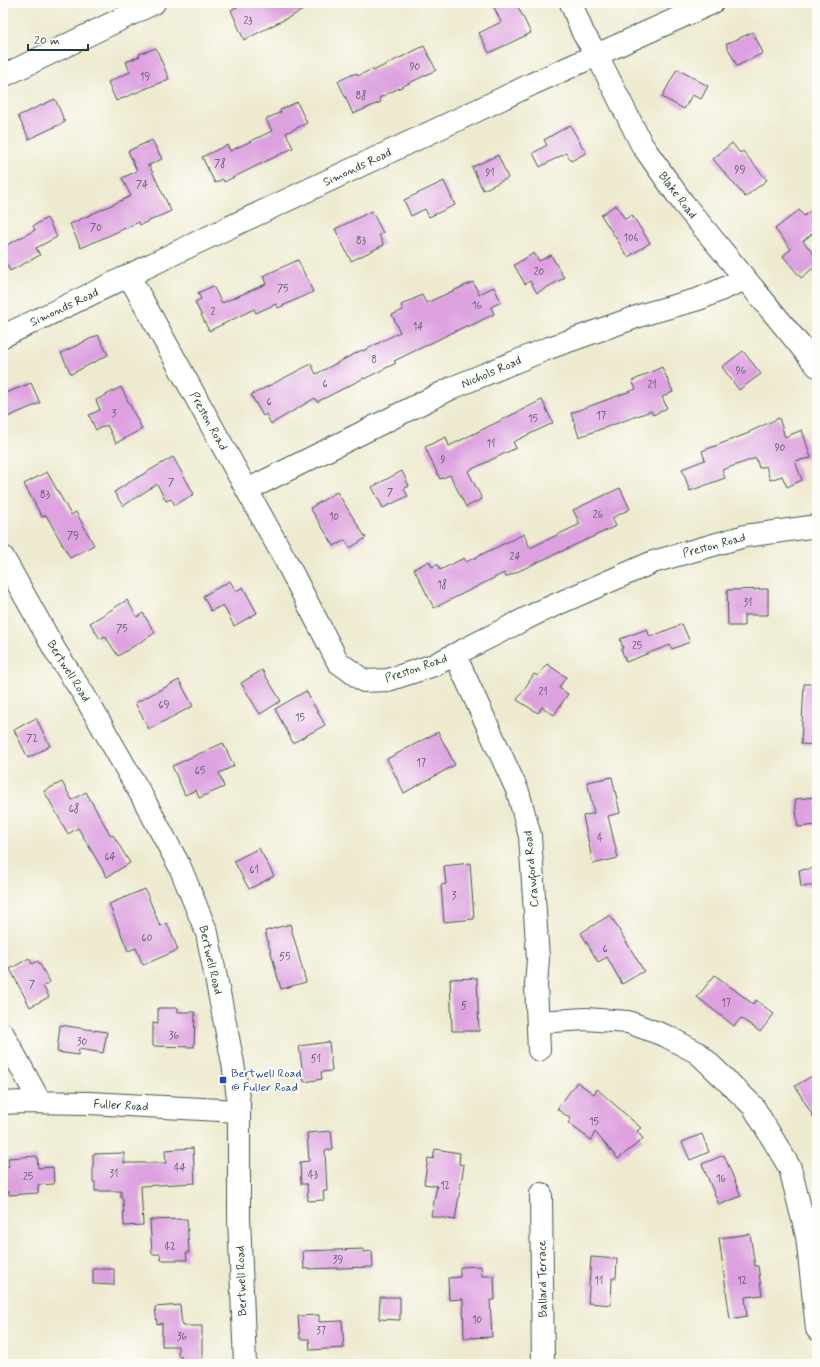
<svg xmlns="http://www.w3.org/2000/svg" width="820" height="1367" font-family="Mynerve,sans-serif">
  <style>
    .building { fill: #dda1e0 }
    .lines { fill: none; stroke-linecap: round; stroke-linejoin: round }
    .minor-casing { stroke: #3e574b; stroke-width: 24 }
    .minor { stroke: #fff; stroke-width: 22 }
    .transit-dot { fill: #1a4fb4; stroke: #fdfcf7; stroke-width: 1.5 }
    .labels { text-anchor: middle; stroke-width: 4; stroke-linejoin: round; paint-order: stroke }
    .number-label { font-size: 10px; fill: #4e565f }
    .street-label { font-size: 12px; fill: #1f3d34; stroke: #fdfcf7 }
    .transit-label { font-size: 12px; fill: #164399; stroke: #fdfcf7; text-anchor: start }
  </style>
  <rect width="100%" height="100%" fill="#fdfcf7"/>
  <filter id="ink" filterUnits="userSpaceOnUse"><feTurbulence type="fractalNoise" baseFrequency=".025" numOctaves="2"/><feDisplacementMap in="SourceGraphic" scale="8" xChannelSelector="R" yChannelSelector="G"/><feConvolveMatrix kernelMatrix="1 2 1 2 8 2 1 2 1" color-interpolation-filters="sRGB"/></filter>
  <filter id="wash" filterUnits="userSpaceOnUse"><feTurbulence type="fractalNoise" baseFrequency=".012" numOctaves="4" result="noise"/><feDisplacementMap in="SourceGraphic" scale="16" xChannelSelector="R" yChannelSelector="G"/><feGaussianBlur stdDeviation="0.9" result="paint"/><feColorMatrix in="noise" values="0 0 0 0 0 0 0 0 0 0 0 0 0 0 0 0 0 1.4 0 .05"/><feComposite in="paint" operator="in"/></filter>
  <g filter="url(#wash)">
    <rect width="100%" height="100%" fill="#eeead0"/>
    <g id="blocks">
      <path class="building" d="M246,3H317L244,40L231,10Z
        M492,3H516L531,33L489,53L479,33L501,22Z
        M753,32L763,53L737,66L726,44Z
        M424,46L436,70L379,98L381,102L353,114L338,81L356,73L358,76L372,69L373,71Z
        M156,48L169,79L116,101L108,82L130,72L126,62L140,56L139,54Z
        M677,69L708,86L701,99L692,95L684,109L662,97Z
        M55,99L65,122L29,139L18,116Z
        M297,102L307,123L286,133L293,148L224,182L223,179L215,183L202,157L227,145L230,151L272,131L266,119L281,112L280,110Z
        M570,125L586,153L571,161L566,153L540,167L533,153L547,145L544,140Z
        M152,140L162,159L147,166L149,165L171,211L140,225L139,222L81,248L70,224L131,196L122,178L137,171L128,151Z
        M732,143L740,153L743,151L767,180L745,197L713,159Z
        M498,155L508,178L483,190L472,167Z
        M444,181L455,205L429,217L425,209L411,216L404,200Z
        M616,205L625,219L632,215L650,243L628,257L601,215Z
        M799,210L804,216L810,211L817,220V230L803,241L817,258V265L801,278L783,256L791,249L775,229Z
        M372,211L383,233L379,235L384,245L351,261L335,229Z
        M47,218L57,237L36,248L40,255L10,271L3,257V247L35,230L33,226Z
        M534,253L539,261L551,255L564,278L537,293L530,281L525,284L514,265Z
        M298,260L313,292L278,308L276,304L256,313L254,309L209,331L195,302L201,299L198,293L213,286L222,303L266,284L263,276Z
        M473,282L479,294L494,287L501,302L491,307L494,314L468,327V325L394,361L396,363L364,379V378L317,402L315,398L271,424L266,414L263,416L251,395L311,364L316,374L362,350L363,351L400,332L392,315L403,310L401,305L422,295L426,303Z
        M98,335L108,355L71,374L61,353Z
        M743,351L761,374L739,390L722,367Z
        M662,367L673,392L662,397L667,408L653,415L651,411L579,437L571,413L636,389L632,381Z
        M31,383L40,403L3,419V394Z
        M121,387L142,429L116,443L107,425L96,430L89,415L100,410L96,400Z
        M542,400L553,423L513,442L516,448L468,471L482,499L466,507L450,475L440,479L425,447L446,437L449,446Z
        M779,418L785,437L802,430L811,458L795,461L802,480L787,487L782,476L770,480L766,466L759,468L756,458L722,470L725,478L690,491L682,469L705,460L702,451L749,433V432Z
        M173,457L194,494L175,505L171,499L166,501L157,484L123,506L114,492L133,480Z
        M402,471L409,486L404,489L408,496L383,508L372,487Z
        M47,472L71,515L76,512L94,545L70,558L46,515L42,517L24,484Z
        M620,488L630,509L612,518L616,526L506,577L504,573L434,608L414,569L429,561L432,567L437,564L440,570L464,558L466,562L524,534L530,548L580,524L573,510Z
        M337,492L366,538L350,548L345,540L334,546L310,508Z
        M230,581L236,591L243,587L257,613L234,626L223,605L211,611L203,596Z
        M768,589V615H744V626H728L727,590Z
        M127,600L137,617L143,613L155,633L118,656L105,636L100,639L90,623Z
        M682,624L690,642L672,649L670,645L626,662L621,649L623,648L620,639L647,629L650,637Z
        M547,664L566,677L559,688L568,694L554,715L542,707L538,713L517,700L534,674L538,676Z
        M262,670L281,701L260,714L241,683Z
        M179,680L193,706L149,729L135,703Z
        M804,684H817V745L801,744Z
        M306,691L325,725L293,743L275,709Z
        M36,718L50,746L28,758L14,730Z
        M438,732L455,765L404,793L387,759Z
        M223,743L234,766L219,773L224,787L199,798L196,790L185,795L172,766Z
        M612,777L620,813L608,816L618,858L593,864L583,816L594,813L587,782Z
        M62,782L72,800L86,792L111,836L113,835L130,863L107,877L78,828L68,834L44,791Z
        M817,797V825L798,827L795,799Z
        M259,848L274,876L249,889L234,861Z
        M470,863L474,919L444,922L441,885L446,884L444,866Z
        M817,868V885L801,887L799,870Z
        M145,889L160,926L167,923L178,950L143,965L136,948L128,951L109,904Z
        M610,915L644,971L622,984L607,957L598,962L581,933Z
        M290,924L306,982L281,989L265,931Z
        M29,958L32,964L38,961L50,982L43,986L49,997L30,1007L10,969Z
        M715,975L753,1004L756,1000L774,1014L760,1032L741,1018L734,1026L697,997Z
        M477,978L479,1031H452L450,979Z
        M158,1008H178V1012H195L194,1047L153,1046V1023L158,1024Z
        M60,1025L107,1032L103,1053L79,1049L78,1055L57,1052Z
        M329,1042L332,1071L321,1072L322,1079L304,1082L299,1046Z
        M817,1073V1123L795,1086Z
        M577,1082L594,1094L597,1089L641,1128L637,1131L643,1139L618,1159L595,1132L591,1140L568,1123L571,1119L557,1109Z
        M331,1131L333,1150H325L327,1191H323L324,1200L308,1201L307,1184H301L300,1162L309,1161L307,1133Z
        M702,1134L709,1152L690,1160L682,1142Z
        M193,1148L195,1183L141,1186L143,1225L124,1226L123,1198H121V1191H95V1182H93V1154L124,1153V1163H166L165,1150Z
        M435,1149L460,1153L459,1164L464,1165L455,1220L431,1216L437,1186L424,1184L428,1158L433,1159Z
        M724,1155L741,1196L719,1205L702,1164Z
        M37,1156L38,1168L53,1167L54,1184L38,1185V1193L9,1195V1192H3V1167H9L8,1158Z
        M187,1219L189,1253H186L187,1260H161L160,1254H152L150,1220Z
        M750,1234L755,1266H758L762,1295L745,1297L747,1316L730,1319L719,1238Z
        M364,1249V1252L372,1251L373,1267L304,1269L303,1251Z
        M591,1257L617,1259L616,1278H612L611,1305L588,1303Z
        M481,1266L482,1276H494L495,1300H490L492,1337L464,1338L463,1299L449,1300L448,1278L460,1277V1267Z
        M93,1269H114V1285L93,1284Z
        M380,1297H400V1320L379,1319Z
        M180,1305L182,1326H202V1361L181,1362V1356H178V1346H162V1323L157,1324L155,1307Z
        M319,1315V1322L342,1321L344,1348L310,1350L309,1339H300L298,1316Z"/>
    </g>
  </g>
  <g filter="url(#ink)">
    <use href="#blocks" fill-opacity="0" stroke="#3e574b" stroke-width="1"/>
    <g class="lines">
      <defs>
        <path id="minor" d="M571,3L583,33L597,55L642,145L683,203L817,366
          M3,76L154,3
          M129,276L286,561L338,662L364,681L388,680L434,665L539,612L653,562L745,536L817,526
          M3,336C68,306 131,274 196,243L495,102L532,84L712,3
          M247,490L454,387L549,348L645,314L699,299L746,279
          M3,557L56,652L84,695L143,798L180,867L207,933L233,1063L239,1104V1218L245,1364
          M455,655L518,792L530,836L538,959L536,985L539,1050
          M538,1022L585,1019L628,1022L666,1036L698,1053L753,1106L790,1168L807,1236L817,1329
          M3,1034L40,1102
          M3,1103L23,1102L89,1103L239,1111
          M541,1194L543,1364"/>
      </defs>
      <use href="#minor" class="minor-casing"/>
      <use href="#minor" class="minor"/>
    </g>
  </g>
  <rect class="transit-dot" x="219" y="1076" width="8" height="8" rx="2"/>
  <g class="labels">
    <g class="number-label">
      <text x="248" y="24">23</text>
      <text x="415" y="70">90</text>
      <text x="145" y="80">19</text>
      <text x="361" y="99">88</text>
      <text x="220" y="167">78</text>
      <text x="740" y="173">99</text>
      <text x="490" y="176">91</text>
      <text x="142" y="188">74</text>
      <text x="96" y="231">70</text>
      <text x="631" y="241">106</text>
      <text x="361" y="244">83</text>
      <text x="539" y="275">20</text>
      <text x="283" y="292">75</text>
      <text x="477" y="309">16</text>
      <text x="213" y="315">2</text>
      <text x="418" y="330">14</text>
      <text x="374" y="363">8</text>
      <text x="741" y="374">96</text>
      <text x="325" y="387">6</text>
      <text x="652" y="388">21</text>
      <text x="269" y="405">6</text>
      <text x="114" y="417">3</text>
      <text x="601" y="419">17</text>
      <text x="533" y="422">15</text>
      <text x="491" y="447">11</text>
      <text x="780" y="451">90</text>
      <text x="443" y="463">9</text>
      <text x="171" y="486">7</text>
      <text x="390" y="496">7</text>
      <text x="45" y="498">83</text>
      <text x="598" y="518">26</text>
      <text x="334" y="520">10</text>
      <text x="73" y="539">79</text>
      <text x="515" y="560">24</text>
      <text x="442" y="588">18</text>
      <text x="748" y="606">31</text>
      <text x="122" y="632">75</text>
      <text x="637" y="649">25</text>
      <text x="543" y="695">21</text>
      <text x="164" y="708">69</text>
      <text x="300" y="721">15</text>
      <text x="32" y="742">72</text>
      <text x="421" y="766">17</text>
      <text x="200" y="774">65</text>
      <text x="74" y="812">68</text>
      <text x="600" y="841">4</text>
      <text x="110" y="860">64</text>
      <text x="254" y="873">61</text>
      <text x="454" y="899">3</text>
      <text x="147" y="941">60</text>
      <text x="605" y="952">6</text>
      <text x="285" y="960">55</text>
      <text x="32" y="988">7</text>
      <text x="726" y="1006">17</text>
      <text x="464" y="1009">5</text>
      <text x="174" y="1039">36</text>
      <text x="82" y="1045">30</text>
      <text x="316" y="1062">51</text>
      <text x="594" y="1125">15</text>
      <text x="180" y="1171">44</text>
      <text x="114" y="1177">31</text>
      <text x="313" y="1178">43</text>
      <text x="28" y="1180">25</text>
      <text x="721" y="1182">16</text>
      <text x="445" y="1189">12</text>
      <text x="170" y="1250">42</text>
      <text x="338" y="1263">39</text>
      <text x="599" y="1284">11</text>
      <text x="742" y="1284">12</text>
      <text x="477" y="1323">10</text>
      <text x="321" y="1334">37</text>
      <text x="182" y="1340">36</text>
    </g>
    <g class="street-label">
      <text transform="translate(357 167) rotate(-25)" y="4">Simonds Road</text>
      <text transform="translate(678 195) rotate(53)" y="4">Blake Road</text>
      <text transform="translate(64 307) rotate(-25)" y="4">Simonds Road</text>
      <text transform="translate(491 372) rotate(-23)" y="4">Nichols Road</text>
      <text transform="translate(209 421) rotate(61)" y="4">Preston Road</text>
      <text transform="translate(714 545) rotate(-15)" y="4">Preston Road</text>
      <text transform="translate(416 668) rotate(-19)" y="4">Preston Road</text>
      <text transform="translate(69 671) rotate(58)" y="4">Bertwell Road</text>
      <text transform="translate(531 869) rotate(-95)" y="4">Crawford Road</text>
      <text transform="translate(211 960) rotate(77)" y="4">Bertwell Road</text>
      <text transform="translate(121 1105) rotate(3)" y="4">Fuller Road</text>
      <text transform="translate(542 1279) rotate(-91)" y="4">Ballard Terrace</text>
      <text transform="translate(241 1281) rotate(-92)" y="4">Bertwell Road</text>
    </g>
    <g class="transit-label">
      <text x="231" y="1077">Bertwell Road<tspan x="231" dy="14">@ Fuller Road</tspan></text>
    </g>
  </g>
  <rect width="820" height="1367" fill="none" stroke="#fdfcf7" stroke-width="16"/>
  <path d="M28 44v6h60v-6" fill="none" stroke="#1f3d34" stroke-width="2"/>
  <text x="34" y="44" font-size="12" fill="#1f3d34" stroke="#fdfcf7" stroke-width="3" paint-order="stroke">20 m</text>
</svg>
